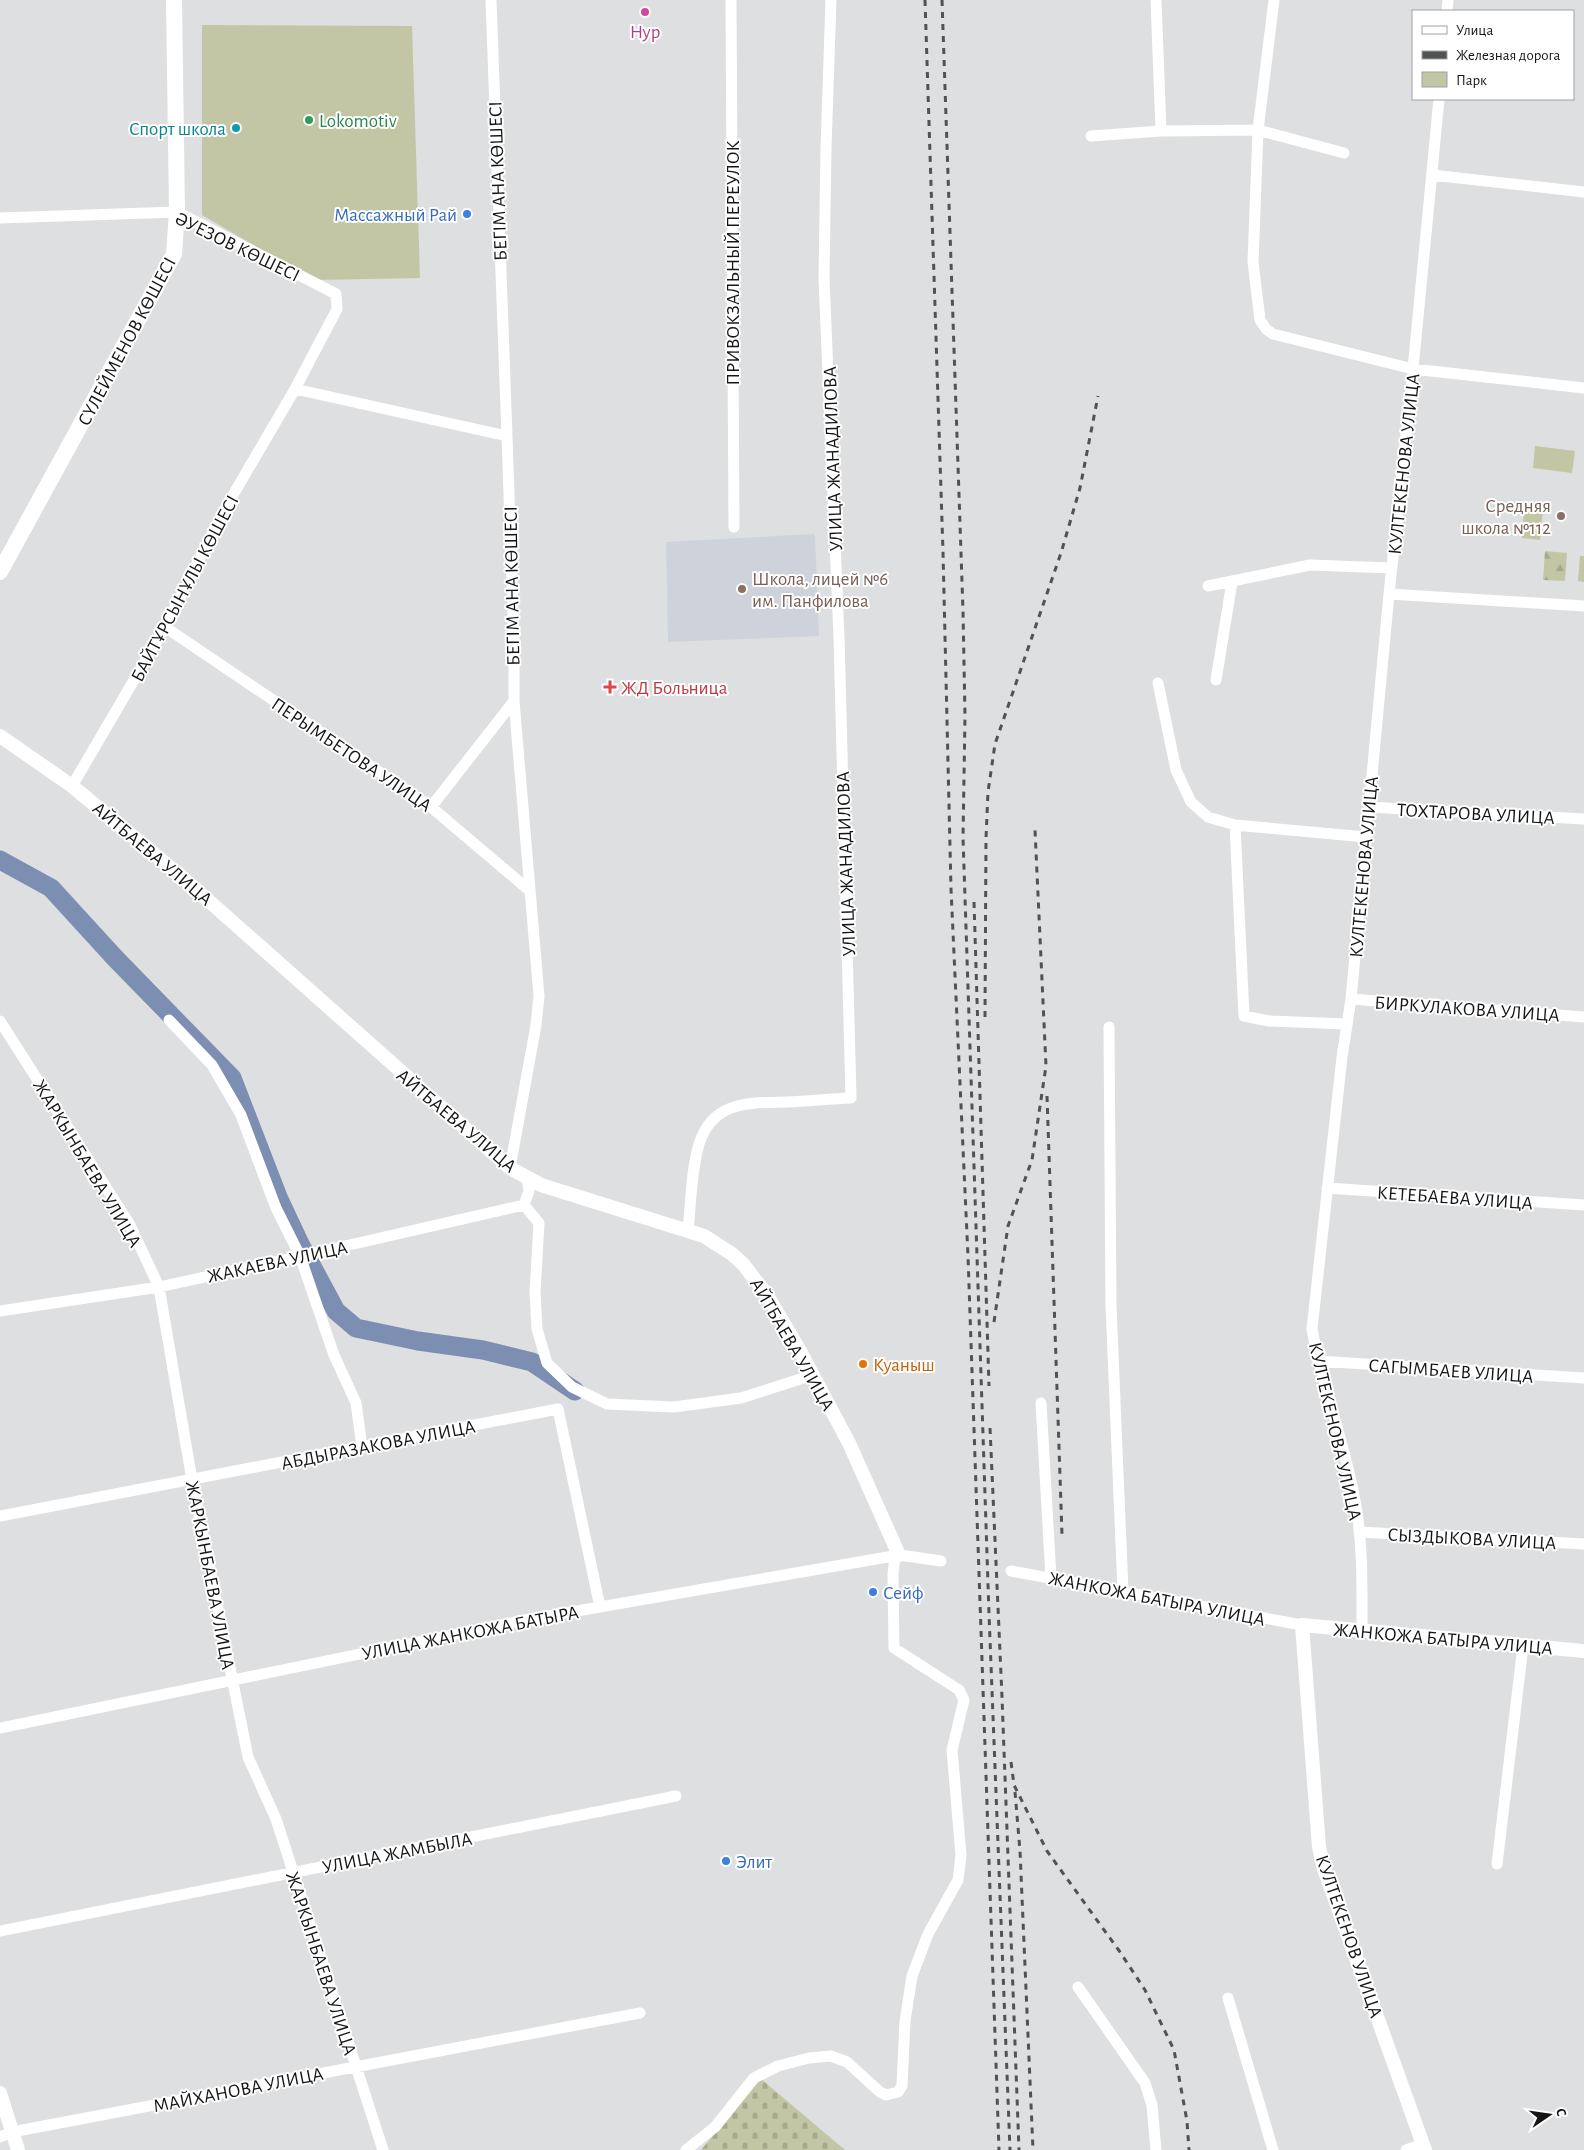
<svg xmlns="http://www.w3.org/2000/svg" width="1584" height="2150" font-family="'Alegreya Sans',sans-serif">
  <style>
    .built { fill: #ced3db }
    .forest { fill: url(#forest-firs) }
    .cemetery { fill: url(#cemetery-stones) }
    .park { fill: #c3c6a5 }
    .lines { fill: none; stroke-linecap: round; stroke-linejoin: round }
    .river { stroke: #7c8eb1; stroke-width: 19 }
    .minor { stroke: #fff; stroke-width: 11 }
    .tertiary { stroke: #fff; stroke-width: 14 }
    .secondary { stroke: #fff; stroke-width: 16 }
    .rail { stroke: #515253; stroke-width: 3; stroke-dasharray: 6 6; stroke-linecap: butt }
    .hotel-dot { fill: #d1479c; stroke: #fff; stroke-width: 2 }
    .leisure-dot { fill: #2e9e5b; stroke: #fff; stroke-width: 2 }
    .culture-dot { fill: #0f9aa8; stroke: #fff; stroke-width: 2 }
    .shop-dot { fill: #3f7fe0; stroke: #fff; stroke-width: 2 }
    .education-dot { fill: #8d6e63; stroke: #fff; stroke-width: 2 }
    .health-dot { fill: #e0444e; stroke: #fff; stroke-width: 2 }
    .food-dot { fill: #e8710a; stroke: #fff; stroke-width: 2 }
    .labels { text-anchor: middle; stroke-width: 4; stroke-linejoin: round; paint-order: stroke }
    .hotel-label { font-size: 19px; fill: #b23c85; stroke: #fff }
    .leisure-label { font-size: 19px; fill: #27864d; stroke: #fff; text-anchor: start }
    .culture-label { font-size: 19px; fill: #0d838f; stroke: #fff; text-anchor: end }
    .street-label { font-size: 19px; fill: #151516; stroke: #fff }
    .shop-label { font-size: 19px; fill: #366cbe; stroke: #fff; text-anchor: start }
    .education-label { font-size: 19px; fill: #785e54; stroke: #fff; text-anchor: end }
    .health-label { font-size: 19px; fill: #be3a42; stroke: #fff; text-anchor: start }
    .food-label { font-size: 19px; fill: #c56008; stroke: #fff; text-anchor: start }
  </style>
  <defs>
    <pattern id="forest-firs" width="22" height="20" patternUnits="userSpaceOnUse" patternTransform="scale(1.25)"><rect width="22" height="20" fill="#c3c6a5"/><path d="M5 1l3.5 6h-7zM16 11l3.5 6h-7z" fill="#a7a98d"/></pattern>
    <pattern id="cemetery-stones" width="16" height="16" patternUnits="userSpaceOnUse" patternTransform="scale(1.25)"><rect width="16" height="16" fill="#c3c6a5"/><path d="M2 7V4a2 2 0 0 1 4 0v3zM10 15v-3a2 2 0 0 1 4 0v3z" fill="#a7a98d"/></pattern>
  </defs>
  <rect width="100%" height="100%" fill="#dedfe0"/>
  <path class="built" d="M815,534L819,636L668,642L666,542Z"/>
  <path class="forest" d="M1545,551L1567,553L1565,581L1543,580Z
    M1580,556H1584V582L1578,581Z"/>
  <path class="cemetery" d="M761,2079L845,2150H701Z"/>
  <path class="park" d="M202,25L412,26L420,278L313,280L202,215Z
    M1535,446L1575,451L1572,473L1533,468Z
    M1524,509L1543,510L1540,540L1522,538Z"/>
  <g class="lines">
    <path class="river" d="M0,860L51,888L115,958L232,1078L278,1197L300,1244L336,1311L356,1328L418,1341L483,1350L532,1362L575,1391"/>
    <path class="minor" d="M491,0L507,436L514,641V701L539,996L536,1025L510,1168
      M731,0L734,527
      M1156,0L1161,131
      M1274,0L1258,130L1253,262L1260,320L1266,329L1273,334L1413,369L1584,388
      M1447,11L1448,0
      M1091,136L1161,131L1258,130L1344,153
      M1432,175L1584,192
      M0,218L177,212L336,294L337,309L295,389L226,507L165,627L72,786
      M295,389L507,436
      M1208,586L1310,565L1391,568
      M1389,594L1584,606
      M165,627L431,807L530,891
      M1216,680L1232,582
      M1158,683L1176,770L1191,802L1208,817L1235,825L1366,837
      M431,807L514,701
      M1369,807L1584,819
      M1235,825L1244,1016L1269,1021L1346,1024
      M1351,999L1584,1017
      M169,1020L212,1065L241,1115L276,1208L300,1256L334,1355L356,1403L362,1447
      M0,1021L130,1225L159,1287L192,1480L248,1757L276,1819L383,2150
      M1109,1027L1111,1306L1123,1591
      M1327,1188L1584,1205
      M524,1205L539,1223L535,1292L537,1329L547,1363L572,1387L607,1404L674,1407L741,1398L813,1375
      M688,1231C691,1203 691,1172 699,1144C713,1100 750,1103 787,1102C808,1101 830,1099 851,1098L839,637L824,278L826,148L831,0
      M0,1311L159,1287L306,1255L524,1205L529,1191L527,1177
      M1318,1361L1584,1378
      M1041,1403L1051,1578
      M0,1516L558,1409L600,1607
      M1359,1532L1584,1544
      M1011,1571L1302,1625
      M1362,1631C1362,1589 1363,1547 1356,1506C1346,1446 1323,1389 1312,1329L1342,1057L1351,999L1389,594L1413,369L1439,99
      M0,1728L525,1620L899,1555L941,1561
      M1497,1864L1523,1646
      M0,1931L676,1796
      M1078,1987L1145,2083L1152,2105L1156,2150
      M1228,1998L1273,2150
      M0,2137L12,2132L640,2013
      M686,2150L715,2127L754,2078L778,2066L809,2058L831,2056L847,2062L880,2092L886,2095L898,2092L902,2086L905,2021L912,1976L928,1934L958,1880L961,1855L952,1750L964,1700L959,1690L894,1648L893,1574L895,1556
      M1406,2150L1423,2144"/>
    <path class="tertiary" d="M0,736L72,786L183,878L510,1168L541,1185L704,1236L732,1254L743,1264L767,1295L800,1351L849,1443L899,1555
      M0,2093L18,2150
      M1425,2150L1324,1869L1319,1847L1302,1625L1584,1651"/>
    <path class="secondary" d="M0,572L174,254L177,212L174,0"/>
    <path class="rail" d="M925,0L943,552L951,889L968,1256L999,2150
      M942,0L963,611L965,716L963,838L989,1614L1010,2150
      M974,902L989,1386
      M985,1017L986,838L988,792L995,744L1061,553L1080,488L1098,396
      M1047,1096L1062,1535
      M994,1322L1008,1226L1032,1160L1046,1066L1035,830
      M990,1428L1002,1697L1019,2150
      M1011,1762L1014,1785L1047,1851L1120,1952L1145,1990L1174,2050L1187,2121L1189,2150
      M1015,1792L1020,1851L1033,2150"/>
  </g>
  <circle class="hotel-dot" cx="645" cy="12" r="5"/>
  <circle class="leisure-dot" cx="309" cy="120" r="5"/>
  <circle class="culture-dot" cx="236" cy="128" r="5"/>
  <g class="shop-dot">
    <circle cx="467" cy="214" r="5"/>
    <circle cx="873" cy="1592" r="5"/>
    <circle cx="726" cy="1861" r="5"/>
  </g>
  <g class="education-dot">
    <circle cx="1561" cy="516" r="5"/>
    <circle cx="742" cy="589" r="5"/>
  </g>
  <path class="health-dot" d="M607.5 679.5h5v5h5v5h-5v5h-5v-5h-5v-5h5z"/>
  <circle class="food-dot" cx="863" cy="1364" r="5"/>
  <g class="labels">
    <g class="hotel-label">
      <text x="645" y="38">Нур</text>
    </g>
    <g class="leisure-label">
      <text x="319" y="127">Lokomotiv</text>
    </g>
    <g class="culture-label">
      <text x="226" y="135">Спорт школа</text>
    </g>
    <g class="street-label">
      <text transform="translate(497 181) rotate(-92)" y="7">БЕГІМ АНА КӨШЕСІ</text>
      <text transform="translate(238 246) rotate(26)" y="7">ӘУЕЗОВ КӨШЕСІ</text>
      <text transform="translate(732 263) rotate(-90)" y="7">ПРИВОКЗАЛЬНЫЙ ПЕРЕУЛОК</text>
      <text transform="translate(126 341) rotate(-62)" y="7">СҮЛЕЙМЕНОВ КӨШЕСІ</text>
      <text transform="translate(832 459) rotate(-92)" y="7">УЛИЦА ЖАНАДИЛОВА</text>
      <text transform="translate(1403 464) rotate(-84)" y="7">КУЛТЕКЕНОВА УЛИЦА</text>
      <text transform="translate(511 586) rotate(-91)" y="7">БЕГІМ АНА КӨШЕСІ</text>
      <text transform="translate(184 588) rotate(-62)" y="7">БАЙТҰРСЫНҰЛЫ КӨШЕСІ</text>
      <text transform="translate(352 754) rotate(34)" y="7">ПЕРЫМБЕТОВА УЛИЦА</text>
      <text transform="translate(1476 813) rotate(3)" y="7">ТОХТАРОВА УЛИЦА</text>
      <text transform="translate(153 853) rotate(40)" y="7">АЙТБАЕВА УЛИЦА</text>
      <text transform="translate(845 864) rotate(-92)" y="7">УЛИЦА ЖАНАДИЛОВА</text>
      <text transform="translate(1363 867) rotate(-85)" y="7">КУЛТЕКЕНОВА УЛИЦА</text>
      <text transform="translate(1467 1008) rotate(4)" y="7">БИРКУЛАКОВА УЛИЦА</text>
      <text transform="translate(457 1120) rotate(40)" y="7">АЙТБАЕВА УЛИЦА</text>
      <text transform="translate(88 1163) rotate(59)" y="7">ЖАРКЫНБАЕВА УЛИЦА</text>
      <text transform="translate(1455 1197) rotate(4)" y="7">КЕТЕБАЕВА УЛИЦА</text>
      <text transform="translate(277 1261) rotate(-12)" y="7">ЖАКАЕВА УЛИЦА</text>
      <text transform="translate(793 1344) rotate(60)" y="7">АЙТБАЕВА УЛИЦА</text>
      <text transform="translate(1451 1370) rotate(4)" y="7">САГЫМБАЕВ УЛИЦА</text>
      <text transform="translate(1336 1431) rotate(77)" y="7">КУЛТЕКЕНОВА УЛИЦА</text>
      <text transform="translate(378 1444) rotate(-11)" y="7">АБДЫРАЗАКОВА УЛИЦА</text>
      <text transform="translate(1472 1538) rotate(3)" y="7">СЫЗДЫКОВА УЛИЦА</text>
      <text transform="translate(211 1575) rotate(79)" y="7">ЖАРКЫНБАЕВА УЛИЦА</text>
      <text transform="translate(1157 1598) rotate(11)" y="7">ЖАНКОЖА БАТЫРА УЛИЦА</text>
      <text transform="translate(470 1632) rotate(-11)" y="7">УЛИЦА ЖАНКОЖА БАТЫРА</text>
      <text transform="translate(1443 1638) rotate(5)" y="7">ЖАНКОЖА БАТЫРА УЛИЦА</text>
      <text transform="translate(397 1852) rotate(-11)" y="7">УЛИЦА ЖАМБЫЛА</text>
      <text transform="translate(1350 1936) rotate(71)" y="7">КУЛТЕКЕНОВ УЛИЦА</text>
      <text transform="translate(322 1963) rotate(72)" y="7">ЖАРКЫНБАЕВА УЛИЦА</text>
      <text transform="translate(238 2089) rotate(-11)" y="7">МАЙХАНОВА УЛИЦА</text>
    </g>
    <g class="shop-label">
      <text x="457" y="221" text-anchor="end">Массажный Рай</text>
      <text x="883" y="1599">Сейф</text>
      <text x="736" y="1868">Элит</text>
    </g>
    <g class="education-label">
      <text x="1551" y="512">Средняя<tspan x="1551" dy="22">школа №112</tspan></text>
      <text x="752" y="585" text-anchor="start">Школа, лицей №6<tspan x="752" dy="22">им. Панфилова</tspan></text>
    </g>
    <g class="health-label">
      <text x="621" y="694">ЖД Больница</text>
    </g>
    <g class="food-label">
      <text x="873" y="1371">Куаныш</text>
    </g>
  </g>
  <rect x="1412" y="10" width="162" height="90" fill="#ffffff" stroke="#a1a1a2"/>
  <rect x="1422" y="26" width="25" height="8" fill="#ffffff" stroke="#a1a1a2"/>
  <text x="1456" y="35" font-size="15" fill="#151516">Улица</text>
  <rect x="1422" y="51" width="25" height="8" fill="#515253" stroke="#a1a1a2"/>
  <text x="1456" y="60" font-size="15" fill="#151516">Железная дорога</text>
  <rect x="1422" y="72" width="25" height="15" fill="#c3c6a5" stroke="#a1a1a2"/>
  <text x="1456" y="85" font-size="15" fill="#151516">Парк</text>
  <g transform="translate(1549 2115) rotate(77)" stroke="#ffffff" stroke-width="4" paint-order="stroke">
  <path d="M0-4L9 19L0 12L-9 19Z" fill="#151516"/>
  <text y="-8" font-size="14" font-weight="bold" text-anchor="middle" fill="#151516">С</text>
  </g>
</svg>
